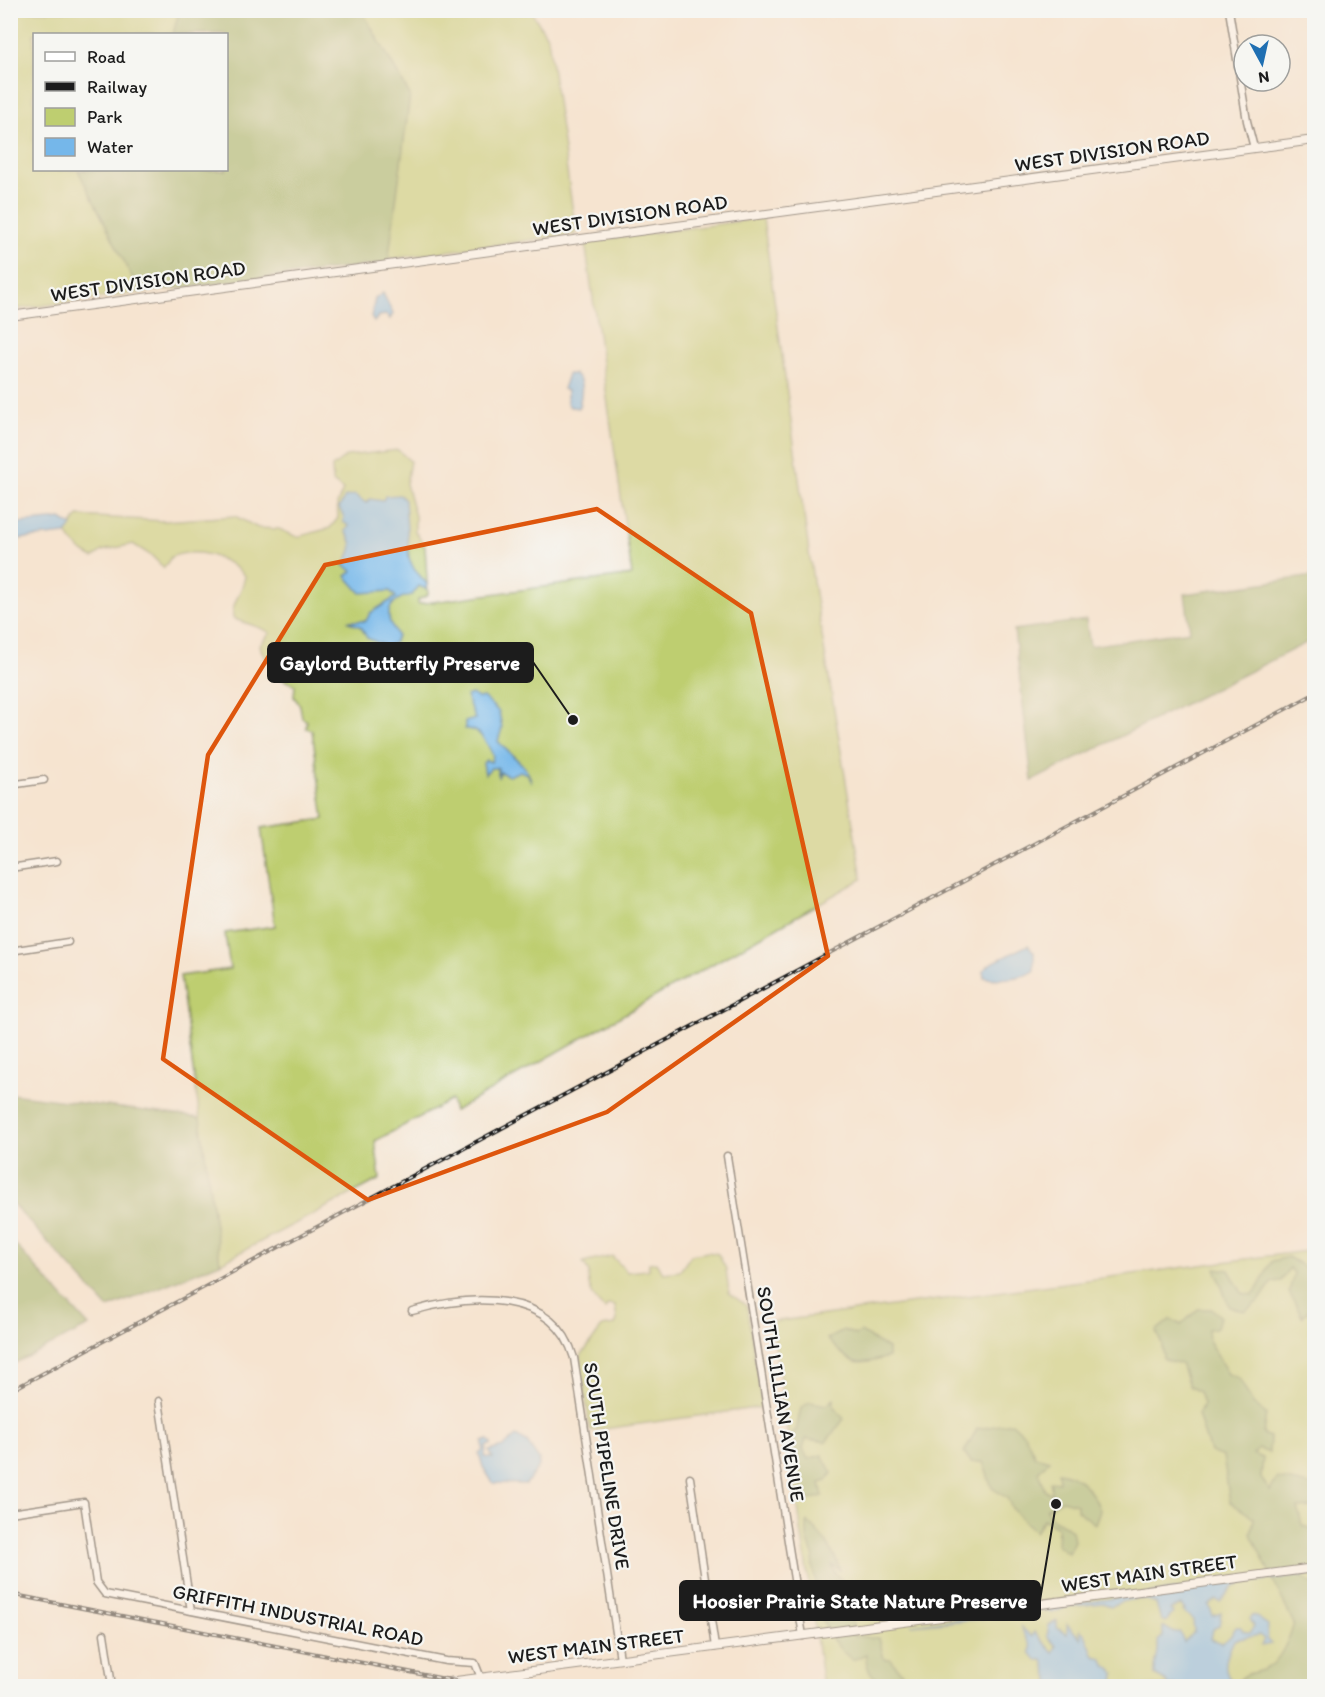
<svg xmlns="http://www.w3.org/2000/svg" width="1325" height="1697" font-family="Itim,sans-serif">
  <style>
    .green { fill: #bece70; stroke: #6d7546; stroke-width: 1.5; fill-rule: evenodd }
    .forest { fill: #96b162; stroke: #59663f; stroke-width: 1.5 }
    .water { fill: #75b7ea; stroke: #486a83; stroke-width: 1.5 }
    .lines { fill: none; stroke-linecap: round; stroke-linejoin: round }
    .minor-casing { stroke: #3d3a37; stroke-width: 9 }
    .tertiary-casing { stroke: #3d3a37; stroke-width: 10 }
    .minor { stroke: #fff; stroke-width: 6 }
    .tertiary { stroke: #fff; stroke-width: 8 }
    .rail-casing { stroke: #1c1c1c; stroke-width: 4 }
    .rail { stroke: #f6f6f2; stroke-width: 1.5; stroke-dasharray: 4.5; stroke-linecap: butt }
    .marked { fill: none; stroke: #de560d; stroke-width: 4.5; stroke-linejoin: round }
    .labels { text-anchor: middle; stroke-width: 4.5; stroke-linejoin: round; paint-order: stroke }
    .street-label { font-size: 20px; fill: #1c1c1c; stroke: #f6f6f2 }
    .leader { fill: none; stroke: #1c1c1c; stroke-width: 2 }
    .callout-dot { fill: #1c1c1c; stroke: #f6f6f2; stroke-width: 2 }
    .callout { fill: #1c1c1c; stroke: #1c1c1c; stroke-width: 2 }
    .callout-label { font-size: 21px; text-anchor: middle; font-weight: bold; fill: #fff }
  </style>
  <rect width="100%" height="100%" fill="#f6f6f2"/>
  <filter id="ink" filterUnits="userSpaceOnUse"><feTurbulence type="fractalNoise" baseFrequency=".0167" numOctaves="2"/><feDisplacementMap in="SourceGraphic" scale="12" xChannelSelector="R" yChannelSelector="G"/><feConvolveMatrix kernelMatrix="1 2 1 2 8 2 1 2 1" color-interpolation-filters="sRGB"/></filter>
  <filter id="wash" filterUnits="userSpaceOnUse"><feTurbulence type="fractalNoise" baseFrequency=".008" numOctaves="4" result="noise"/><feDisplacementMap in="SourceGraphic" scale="24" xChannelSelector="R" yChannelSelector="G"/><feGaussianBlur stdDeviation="1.35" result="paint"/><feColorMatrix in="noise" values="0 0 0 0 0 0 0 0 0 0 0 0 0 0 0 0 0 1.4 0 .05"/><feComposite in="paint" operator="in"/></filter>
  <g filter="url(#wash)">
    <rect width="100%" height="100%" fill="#f5e4d0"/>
    <path class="green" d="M10,11H531L548,38L576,234L11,310ZM34,34H226V170H34Z
      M763,218L813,581L862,879L454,1111L451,1100L375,1141L380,1179L220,1263L180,976L230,969L225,933L275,926L261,828L324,819L312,730L306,728L307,721L302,718L300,705L294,697L295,685L280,678C275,664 262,660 260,645L270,633C263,627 245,624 233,618C231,602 243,592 245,576C226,556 196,547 171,557L164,568L152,556L133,544L102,551L93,558L80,550L66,534L78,516L164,521L235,516L258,528L279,529L297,537L330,528L338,518L337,504L343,490L333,482L332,467L347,456L398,450L410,461L406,484L415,516V531L425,547L428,595L418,600V604L632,575L585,242Z
      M1314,1250V1686H823L772,1322Z
      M708,1252L718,1254L726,1269L729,1293L747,1306L762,1407L590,1431L580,1357L602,1327L615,1325L617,1320L615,1306L608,1305L605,1309C594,1301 586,1286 589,1272L583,1263L612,1256L627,1272L648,1270L649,1263L656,1262L663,1273L680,1271L691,1255Z"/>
    <path class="forest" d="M179,11H362L410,95L388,263L140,293L78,170H226V34H173Z
      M1313,576L1314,639L1032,781L1014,630L1086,620L1090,646L1190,631L1185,594Z
      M11,1094L200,1118L220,1263L108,1308L11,1202Z
      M10,1239L89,1326L11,1365H10Z
      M1288,1257L1311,1271L1314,1258V1305L1302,1317L1289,1292L1294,1273L1290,1268L1281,1281L1272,1282L1260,1300L1245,1311L1229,1307L1215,1268L1229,1270L1242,1293L1252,1295C1262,1286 1264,1272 1272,1261Z
      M1198,1309H1212L1220,1316L1217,1328L1208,1329L1209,1342L1228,1374L1239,1378L1253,1404L1266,1414L1263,1434L1270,1437L1269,1453L1259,1449L1253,1454L1263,1458L1261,1478L1270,1491L1277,1478L1314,1486V1507L1298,1508L1302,1525L1314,1531V1570L1302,1577L1314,1586V1686H1241L1239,1681C1246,1671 1255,1674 1265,1669C1280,1663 1289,1638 1294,1624L1251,1534L1254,1518L1230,1502L1223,1457L1210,1452L1198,1415L1203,1404L1199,1392L1189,1386L1181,1364L1163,1359L1162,1344L1156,1331L1171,1319L1181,1325Z
      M844,1330L855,1335L861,1332L888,1349V1357C852,1368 853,1364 827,1339Z
      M834,1399V1407L844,1419L826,1442L806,1439L803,1449L808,1459L822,1455L832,1473L827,1481L820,1483L823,1496L803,1502L799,1495L801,1485L792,1432L796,1431L801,1408L810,1402L827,1405Z
      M1012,1423L1025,1435L1035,1456L1049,1460L1038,1472L1045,1491L1052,1494L1050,1481L1059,1482L1058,1472C1079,1474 1093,1491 1100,1510L1095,1524L1077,1510V1504L1062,1500L1047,1508L1048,1515L1072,1530L1074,1541L1068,1553L1057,1545L1058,1527L1043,1519L1035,1532L1013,1510L1007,1498L992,1488L983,1462H971L964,1452L977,1429Z
      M807,1521C823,1536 833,1549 840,1570L832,1565C835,1575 842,1583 852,1586L853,1592L841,1609L848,1611L853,1623V1636L879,1638L884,1659H891L909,1683C887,1691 865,1678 866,1654L853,1660C832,1646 818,1618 815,1592C814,1589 817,1587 816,1584C815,1574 810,1567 814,1557L807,1539Z"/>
    <path class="water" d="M383,293L393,314L390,319L386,315L379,316L374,322L371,317L375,299Z
      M568,374H575C586,383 580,399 579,408L570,407L567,403V391L563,389Z
      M355,495L366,503L370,499L383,501L385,496L400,495L405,500L409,558L414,569L427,584L426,589L419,586L412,595C398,597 385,605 390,622C392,627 395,630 397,636L394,643L386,646L367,638L361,627L347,621H366L370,613L396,597L390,591L361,593L346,576L352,571L344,565C352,550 356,545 345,531L349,526L343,522L344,517L339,508L345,497Z
      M61,519L72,526L66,534L18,539L12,528L19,523Z
      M472,694L478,698L483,697L499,712L502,728L498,741C512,758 525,761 532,782L527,774L520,771L509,776L500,772L498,778V768H491L485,774L483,763L486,760L491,762L493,755C487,743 480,728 465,729V722L475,719L466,696Z
      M1028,945L1034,952V971C1023,978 996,981 984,977L983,971L990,964Z
      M516,1436L527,1442L539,1460V1466L526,1484L493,1483L483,1467L479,1453L483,1450V1442L488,1440L491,1443V1445L486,1446L485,1457L493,1458L489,1451L503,1447Z
      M1314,1572V1574L1243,1583L1233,1587L1220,1602L1216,1600L1209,1605L1213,1616L1221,1613L1219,1626L1213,1629L1211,1639L1221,1643L1230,1637L1236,1627H1241L1243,1631L1249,1633L1254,1626L1250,1619L1253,1615L1268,1625L1267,1640L1271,1644L1261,1646L1264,1639L1259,1635L1234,1640C1225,1659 1221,1669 1234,1686H1169L1167,1682L1155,1675C1154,1662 1160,1653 1158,1641L1163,1636V1626L1174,1633L1180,1632L1184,1642L1194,1631L1193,1620L1183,1611L1185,1610L1181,1605L1170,1610L1173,1613L1166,1622L1161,1620L1156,1603C1138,1596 1126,1600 1110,1606L1103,1603L1067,1607L1052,1613L1042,1610L1014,1616L911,1625Z
      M1057,1621V1628L1067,1634V1624L1081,1639L1080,1630L1085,1634L1094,1656L1102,1658L1106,1666L1115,1673L1114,1686L1051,1685L1043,1660H1036L1030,1652L1031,1647L1020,1626L1032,1637L1034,1632L1053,1653L1056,1646L1047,1636L1049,1625Z"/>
  </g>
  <g filter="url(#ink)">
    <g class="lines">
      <defs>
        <path id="minor" d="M1229,10L1247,121L1254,148
          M10,785L44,780
          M10,868L57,861
          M10,951L68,942
          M727,1156L803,1636
          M412,1311C468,1295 554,1288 574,1358L620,1659
          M159,1401L191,1611
          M690,1478L715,1647
          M10,1513L84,1502L96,1582L105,1594L446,1661L475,1663L481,1678
          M104,1634L112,1686"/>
        <path id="tertiary" d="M10,316L1314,140
          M418,1686L1314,1568"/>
      </defs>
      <use href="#minor" class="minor-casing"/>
      <use href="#tertiary" class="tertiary-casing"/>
      <use href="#minor" class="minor"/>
      <use href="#tertiary" class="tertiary"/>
      <defs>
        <path id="rail" d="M10,1391L1314,694
          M10,1594L481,1686"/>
      </defs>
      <use href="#rail" class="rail-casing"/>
      <use href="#rail" class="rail"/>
    </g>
  </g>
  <path d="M0 0H1325V1697H0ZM597,509L751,613L828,956L607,1112L368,1200L163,1059L208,755L325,565Z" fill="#f5e4d0" fill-opacity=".55" fill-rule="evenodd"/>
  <path class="marked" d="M597,509L751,613L828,956L607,1112L368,1200L163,1059L208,755L325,565Z"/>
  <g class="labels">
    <g class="street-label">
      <text transform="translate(1112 151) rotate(-8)" y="7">WEST DIVISION ROAD</text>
      <text transform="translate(630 215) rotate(-8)" y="7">WEST DIVISION ROAD</text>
      <text transform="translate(148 281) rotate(-8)" y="7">WEST DIVISION ROAD</text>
      <text transform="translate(781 1394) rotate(81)" y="7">SOUTH LILLIAN AVENUE</text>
      <text transform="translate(607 1466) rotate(81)" y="7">SOUTH PIPELINE DRIVE</text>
      <text transform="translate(1149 1573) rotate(-8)" y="7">WEST MAIN STREET</text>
      <text transform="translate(298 1615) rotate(11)" y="7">GRIFFITH INDUSTRIAL ROAD</text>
      <text transform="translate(596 1646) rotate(-7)" y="7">WEST MAIN STREET</text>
    </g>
  </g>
  <path class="leader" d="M573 720L533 662M1056 1504L1040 1600"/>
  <g class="callout-dot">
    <circle cx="573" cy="720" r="6"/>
    <circle cx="1056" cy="1504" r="6"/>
  </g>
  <g class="callout">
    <rect x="268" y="643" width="265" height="39" rx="6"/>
    <rect x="680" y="1581" width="360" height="39" rx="6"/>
  </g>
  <g class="callout-label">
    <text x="400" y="670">Gaylord Butterfly Preserve</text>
    <text x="860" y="1608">Hoosier Prairie State Nature Preserve</text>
  </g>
  <rect width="1325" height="1697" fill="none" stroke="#f6f6f2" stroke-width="36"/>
  <rect x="33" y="33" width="195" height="138" fill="#f6f6f2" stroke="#9f9f9c" stroke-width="1.5"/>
  <rect x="45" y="52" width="30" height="9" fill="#ffffff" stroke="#9f9f9c" stroke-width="1.5"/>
  <text x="87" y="63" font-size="18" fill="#1c1c1c">Road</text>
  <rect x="45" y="82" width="30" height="9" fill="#1c1c1c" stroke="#9f9f9c" stroke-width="1.5"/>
  <text x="87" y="93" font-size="18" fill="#1c1c1c">Railway</text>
  <rect x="45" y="108" width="30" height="18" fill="#bece70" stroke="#9f9f9c" stroke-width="1.5"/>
  <text x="87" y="123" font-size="18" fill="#1c1c1c">Park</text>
  <rect x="45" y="138" width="30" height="18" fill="#75b7ea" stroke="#9f9f9c" stroke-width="1.5"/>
  <text x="87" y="153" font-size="18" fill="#1c1c1c">Water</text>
  <g transform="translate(1262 63) rotate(172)"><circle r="28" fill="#f6f6f2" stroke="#9f9f9c" stroke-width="1.5"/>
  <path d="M0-4.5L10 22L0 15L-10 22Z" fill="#1f6fb2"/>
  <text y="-9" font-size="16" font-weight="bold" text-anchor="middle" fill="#1c1c1c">N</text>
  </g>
</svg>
